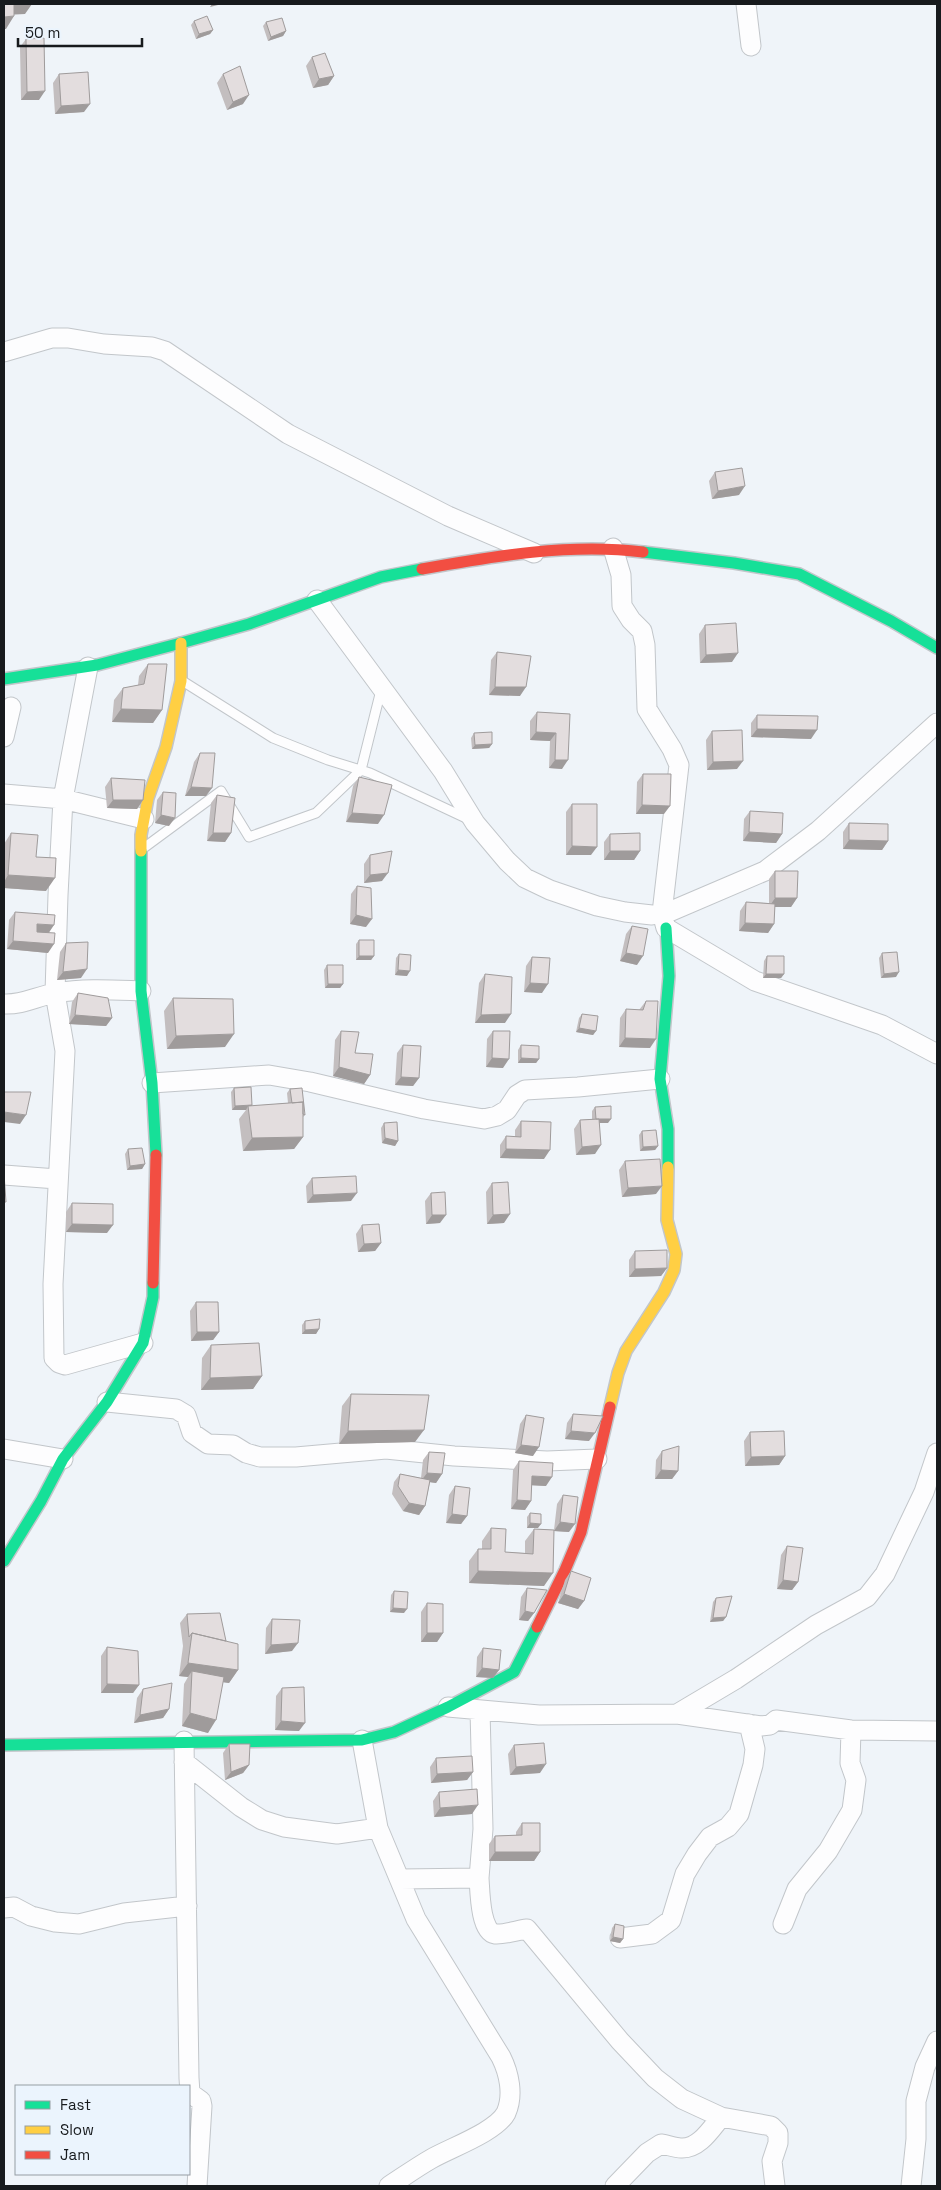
<svg xmlns="http://www.w3.org/2000/svg" width="941" height="2190" font-family="'Space Grotesk',sans-serif">
  <style>
    .lines { fill: none; stroke-linecap: round; stroke-linejoin: round }
    .lane-casing { stroke: #c2c6ca; stroke-width: 11 }
    .street-casing { stroke: #c2c6ca; stroke-width: 21 }
    .fast-casing { stroke: #c2c6ca; stroke-width: 14 }
    .slow-casing { stroke: #c2c6ca; stroke-width: 14 }
    .jam-casing { stroke: #c2c6ca; stroke-width: 14 }
    .lane { stroke: #fdfdfe; stroke-width: 9 }
    .street { stroke: #fdfdfe; stroke-width: 19 }
    .fast { stroke: #16e098; stroke-width: 11 }
    .slow { stroke: #ffcf43; stroke-width: 11 }
    .jam { stroke: #f24e42; stroke-width: 11 }
    .wall { fill: #c3bebf }
    .shaded-wall { fill: #9f9b9b }
    .building { fill: #e3ddde; stroke: #9f9b9b }
  </style>
  <rect width="100%" height="100%" fill="#eff4f9"/>
  <g class="lines">
    <defs>
      <path id="lane" d="M184,682L273,738L328,760L370,773L468,819
        M145,847L221,791L249,837L316,813L361,770L381,690"/>
      <path id="street" d="M746,4L751,46
        M4,352L52,338H68L104,344L152,347L165,351L288,434L448,516L534,553
        M613,548L621,575L622,606L631,620L642,631L645,645L647,709L672,749L679,765L662,913L666,928L755,981L882,1025L937,1054
        M317,600L443,771L475,823L507,861L525,878L550,890L597,906L625,912L652,915L669,912L765,871L818,831L937,723
        M88,667L63,799L58,895L55,993L65,1051L53,1284L54,1358L59,1363L65,1365L143,1343
        M4,737L11,707
        M4,794L63,799L144,819
        M4,1004C23,1005 37,996 56,993C84,988 113,990 141,991
        M152,1083L269,1075L310,1082L424,1109L484,1119L497,1116L507,1110L517,1095L525,1090L578,1087L660,1079
        M4,1175L57,1179
        M107,1402L176,1409L186,1415L192,1433L208,1444L233,1445L246,1453L260,1457H296L386,1449L454,1456L547,1461L597,1459
        M4,1449L63,1459
        M448,1707L539,1715L677,1714L736,1679L816,1625L867,1597L885,1574L924,1492L937,1453
        M677,1714L761,1726L770,1725L776,1720L851,1730L937,1731
        M362,1740L378,1828L416,1919L501,2057C509,2073 514,2095 506,2113C496,2132 450,2148 431,2159C417,2167 403,2177 389,2186
        M184,1741L189,2078L190,2093L201,2101L202,2106L197,2186
        M184,1762L241,1807L262,1820L284,1827L337,1834L378,1828
        M479,1878L483,1829L480,1710
        M400,1879L479,1878C480,1891 480,1931 495,1934C504,1935 518,1930 527,1929L620,2041L655,2078L682,2099L721,2117L771,2126L778,2133V2143L772,2161L775,2186
        M4,1908L14,1907L31,1916L55,1922L79,1924L124,1913L187,1906
        M783,1924L797,1889L828,1851L852,1810L856,1780L850,1763L851,1730
        M620,1938L652,1934L671,1920L685,1874L697,1854L710,1837L728,1827L739,1814L753,1765L755,1749L749,1724
        M615,2186L647,2153L661,2144C668,2145 675,2148 681,2148C699,2149 711,2129 721,2117
        M911,2186L916,2139V2101L925,2067L937,2041"/>
      <path id="fast" d="M643,552L734,563L799,574L891,621L937,648
        M4,679L97,665L181,643L249,624L381,577L422,569
        M141,851V991L152,1083L156,1155
        M666,928L669,976L660,1079L668,1129V1167
        M4,1561L41,1501L63,1459L107,1402L143,1343L153,1297V1283
        M4,1745L362,1740L394,1732L448,1707L514,1672L537,1627"/>
      <path id="slow" d="M141,851V835L148,798L166,747L181,681V643
        M610,1407L618,1373L626,1351L664,1292L674,1270L676,1254L667,1220L668,1167"/>
      <path id="jam" d="M422,569C494,556 570,543 643,552
        M153,1283L156,1155
        M537,1627L565,1570L581,1532L610,1407"/>
    </defs>
    <use href="#lane" class="lane-casing"/>
    <use href="#street" class="street-casing"/>
    <use href="#fast" class="fast-casing"/>
    <use href="#slow" class="slow-casing"/>
    <use href="#jam" class="jam-casing"/>
    <use href="#lane" class="lane"/>
    <use href="#street" class="street"/>
    <use href="#fast" class="fast"/>
    <use href="#slow" class="slow"/>
    <use href="#jam" class="jam"/>
  </g>
  <path class="wall" d="M194,21L213,30L210,34L196,39L191,25Z
    M266,22L286,31L283,36L268,41L263,26Z
    M26,39L39,100H21L20,47Z
    M312,57L334,76L328,85L313,88L306,66Z
    M59,74L84,112L55,114L53,83Z
    M223,74L243,104L227,110L217,83Z
    M715,472L739,495L712,499L709,481Z
    M705,625L732,662L700,663L699,634Z
    M497,652L520,696L489,695L491,660Z
    M148,664L162,710L153,723L112,722L114,700L123,688L138,685L139,676Z
    M537,712L570,714L562,769L549,768L550,741L530,740V721Z
    M757,715L811,739L751,737V723Z
    M712,731L737,769L707,770L706,740Z
    M474,733L492,744L489,748L472,749L471,738Z
    M200,753L206,796H185L194,762Z
    M643,774L664,814H636L637,782Z
    M359,777L378,824L346,822L353,786Z
    M111,778L143,800L137,809L107,808L105,787Z
    M163,792L169,826L155,823L157,800Z
    M217,795L231,833L225,842L207,841L211,803Z
    M572,804L591,855H566V812Z
    M750,811L782,834L776,843L743,841L744,819Z
    M849,823L888,841L882,850L843,849V832Z
    M11,833L36,857L46,891L4,888V844Z
    M610,834L640,851L634,860H604V842Z
    M370,855L382,881L364,883V864Z
    M775,871L797,898L791,907H775L774,924L768,933L739,931L740,911L746,902L769,903V879Z
    M357,886L366,927L350,924L351,894Z
    M15,912L49,933L48,953L7,949L9,920Z
    M632,926L637,965L620,961L626,934Z
    M359,940L374,956L371,960H356V944Z
    M66,943L81,978L57,980L60,952Z
    M882,953L896,977L881,978L879,958Z
    M399,954L407,976L395,975L396,958Z
    M767,956L784,974L781,978H763L764,961Z
    M532,957L542,993L524,992L526,966Z
    M327,965L343,984L340,988H325L324,970Z
    M485,974L505,1023H475L479,983Z
    M78,993L112,1018L106,1026L69,1024L72,1002Z
    M173,998L225,1047L167,1049L164,1011Z
    M646,1001L650,1048L619,1047L620,1018L626,1009L639,1010Z
    M582,1014L596,1031L593,1035L576,1032L579,1018Z
    M341,1031L370,1075L364,1084L333,1076L335,1040Z
    M493,1031L503,1068L486,1067L487,1039Z
    M403,1045L419,1078L413,1086L395,1085L397,1053Z
    M521,1045L539,1059L536,1063H518V1050Z
    M234,1088L252,1105L251,1106L288,1103L287,1093L290,1089L305,1115L303,1117V1137L294,1149L243,1151L239,1119L246,1110H232L231,1092Z
    M595,1107L608,1123H600L595,1154L576,1155L574,1129L580,1120L592,1119V1111Z
    M521,1121L544,1159L500,1158V1145L506,1136L515,1137V1130Z
    M384,1123L398,1141L395,1146L382,1143L381,1128Z
    M642,1131L658,1146L655,1150L640,1151L639,1135Z
    M128,1149L145,1164L142,1169L127,1170L125,1154Z
    M625,1161L656,1194L622,1197L619,1170Z
    M312,1178L351,1201L307,1203L306,1186Z
    M492,1183L504,1223L487,1224L486,1192Z
    M431,1193L440,1223L426,1224L425,1201Z
    M72,1203L107,1233L66,1232V1212Z
    M362,1225L381,1243L375,1251L358,1252L356,1234Z
    M635,1251L667,1268L661,1276L629,1277V1260Z
    M196,1302L219,1332L213,1340L191,1341L190,1311Z
    M305,1321L319,1329L316,1334H302V1325Z
    M211,1345L262,1376L253,1389L201,1390L202,1358Z
    M351,1394L415,1442L339,1444L342,1406Z
    M573,1414L589,1441L565,1439L567,1423Z
    M526,1415L533,1456L515,1453L520,1424Z
    M750,1432L785,1456L779,1465L745,1466L744,1441Z
    M662,1451L678,1471L672,1479H655L656,1460Z
    M429,1452L442,1474L436,1483L430,1482L425,1506L419,1515L403,1511L392,1494L394,1482L400,1474L421,1478L423,1460Z
    M519,1461L546,1486L531,1485V1501L525,1510L511,1509L513,1470Z
    M455,1486L467,1516L461,1524L446,1523L449,1495Z
    M563,1495L569,1532L554,1531L544,1586L469,1583V1561L478,1549H482V1541L491,1528L505,1552L525,1553V1541L534,1529L554,1530L557,1504Z
    M530,1513L538,1528H527V1517Z
    M787,1546L798,1582L792,1590L777,1589L781,1555Z
    M571,1571L584,1601L578,1609L558,1603L565,1580Z
    M527,1588L534,1613L528,1621L519,1620L521,1597Z
    M394,1591L404,1613L390,1612L391,1595Z
    M716,1598L726,1617L723,1621L710,1622L713,1602Z
    M427,1603L443,1633L437,1642H421V1612Z
    M187,1614L226,1641L238,1670L229,1683L223,1682L208,1733L182,1726L184,1684L188,1677L179,1676L183,1646L180,1623Z
    M272,1619L292,1651L265,1654L266,1628Z
    M107,1647L139,1685L133,1693H101V1656Z
    M483,1648L499,1670L493,1678L476,1677L477,1657Z
    M282,1688L299,1731L275,1730L276,1696Z
    M143,1689L169,1709L163,1718L134,1723L137,1698Z
    M229,1744L249,1765L243,1773L225,1780L223,1753Z
    M514,1745L540,1773L510,1775L508,1754Z
    M436,1758L473,1772L467,1780L431,1783L430,1767Z
    M439,1792L472,1814L434,1817L433,1801Z
    M522,1823L540,1852L534,1861H489V1844L495,1836L516,1835V1832Z
    M615,1924L623,1939L620,1943L610,1941L612,1928Z"/>
  <path class="shaded-wall" d="M13,4H32L25,14L5,15Z
    M212,4H222L210,7Z
    M14,16L6,29H4V17Z
    M213,30L210,34L196,39L199,34Z
    M286,31L283,36L268,41L271,37Z
    M334,76L328,85L313,88L319,79Z
    M45,91L39,100H21L27,92Z
    M249,95L243,104L227,110L233,102Z
    M90,104L84,112L55,114L61,106Z
    M745,486L739,495L712,499L718,491Z
    M738,653L732,662L700,663L706,655Z
    M495,687H526L520,696L489,695Z
    M121,709L162,710L153,723L112,722Z
    M757,729L817,730L811,739L751,737Z
    M536,732L556,733L550,741L530,740Z
    M492,744L489,748L472,749L475,745Z
    M555,760H568L562,769L549,768Z
    M743,761L737,769L707,770L713,762Z
    M191,787L212,788L206,796H185Z
    M113,800H143L137,809L107,808Z
    M642,805L670,806L664,814H636Z
    M352,813L384,815L378,824L346,822Z
    M161,815L175,818L169,826L155,823Z
    M749,832L782,834L776,843L743,841Z
    M213,833H231L225,842L207,841Z
    M849,840L888,841L882,850L843,849Z
    M572,846L597,847L591,855H566Z
    M610,851H640L634,860H604Z
    M388,873L382,881L364,883L370,875Z
    M8,875L55,878L46,891L4,888V882Z
    M775,898H797L791,907H769Z
    M356,915L372,919L366,927L350,924Z
    M745,923L774,924L768,933L739,931Z
    M37,924L54,925L48,934L31,932Z
    M13,941L54,944L48,953L7,949Z
    M626,953L643,956L637,965L620,961Z
    M359,956H374L371,960H356Z
    M87,969L81,978L57,980L63,972Z
    M398,970L410,971L407,976L395,975Z
    M899,972L896,977L881,978L884,974Z
    M766,974H784L781,978H763Z
    M530,983L548,984L542,993L524,992Z
    M328,984H343L340,988H325Z
    M511,1014L505,1023H475L481,1015Z
    M75,1015L112,1018L106,1026L69,1024Z
    M579,1028L596,1031L593,1035L576,1032Z
    M234,1034L225,1047L167,1049L176,1036Z
    M625,1038L656,1039L650,1048L619,1047Z
    M492,1058L509,1059L503,1068L486,1067Z
    M521,1058L539,1059L536,1063H518Z
    M339,1067L370,1075L364,1084L333,1076Z
    M401,1077L419,1078L413,1086L395,1085Z
    M252,1105L249,1109L248,1106L246,1110H232L235,1106Z
    M4,1112L26,1115L20,1124L4,1122Z
    M596,1119H611L608,1123H592Z
    M303,1137L294,1149L243,1151L252,1138Z
    M385,1138L398,1141L395,1146L382,1143Z
    M601,1145L595,1154L576,1155L582,1147Z
    M658,1146L655,1150L640,1151L643,1147Z
    M506,1149L550,1150L544,1159L500,1158Z
    M145,1164L142,1169L127,1170L130,1166Z
    M662,1186L656,1194L622,1197L628,1188Z
    M357,1193L351,1201L307,1203L313,1195Z
    M510,1214L504,1223L487,1224L493,1215Z
    M432,1215H446L440,1223L426,1224Z
    M72,1224L113,1225L107,1233L66,1232Z
    M381,1243L375,1251L358,1252L364,1244Z
    M667,1268L661,1276L629,1277L635,1269Z
    M319,1329L316,1334H302L305,1330Z
    M197,1332H219L213,1340L191,1341Z
    M262,1376L253,1389L201,1390L210,1378Z
    M424,1430L415,1442L339,1444L348,1431Z
    M571,1431L595,1433L589,1441L565,1439Z
    M521,1445L539,1447L533,1456L515,1453Z
    M785,1456L779,1465L745,1466L751,1457Z
    M661,1470L678,1471L672,1479H655Z
    M427,1473L442,1474L436,1483L421,1481Z
    M532,1476L552,1477L546,1486L526,1485Z
    M517,1500L531,1501L525,1510L511,1509Z
    M409,1503L425,1506L419,1515L403,1511Z
    M452,1514L467,1516L461,1524L446,1523Z
    M560,1522L575,1524L569,1532L554,1531Z
    M530,1523L541,1524L538,1528H527Z
    M478,1571L553,1573L544,1586L469,1583Z
    M783,1580L798,1582L792,1590L777,1589Z
    M564,1594L584,1601L578,1609L558,1603Z
    M393,1608L407,1609L404,1613L390,1612Z
    M525,1611L534,1613L528,1621L519,1620Z
    M726,1617L723,1621L710,1622L713,1618Z
    M427,1633H443L437,1642H421Z
    M298,1643L292,1651L265,1654L271,1645Z
    M188,1663L238,1670L229,1683L192,1678V1671L188,1677L179,1676Z
    M482,1668L499,1670L493,1678L476,1677Z
    M107,1684L139,1685L133,1693H101Z
    M169,1709L163,1718L134,1723L140,1715Z
    M190,1713L216,1720L208,1733L182,1726Z
    M281,1721L305,1723L299,1731L275,1730Z
    M546,1764L540,1773L510,1775L516,1767Z
    M249,1765L243,1773L225,1780L231,1772Z
    M473,1772L467,1780L431,1783L437,1774Z
    M478,1805L472,1814L434,1817L440,1808Z
    M495,1852H540L534,1861H489Z
    M613,1937L623,1939L620,1943L610,1941Z"/>
  <path class="building" d="M4,4H14V16L4,17Z
    M207,16L213,30L199,34L194,21Z
    M282,18L286,31L271,37L266,22Z
    M44,38L45,91L27,92L26,39Z
    M325,53L334,76L319,79L312,57Z
    M240,66L249,95L233,102L223,74Z
    M88,72L90,104L61,106L59,74Z
    M742,468L745,486L718,491L715,472Z
    M736,623L738,653L706,655L705,625Z
    M497,652L531,656L526,687H495Z
    M148,664H167L162,710L121,709L123,688L144,684Z
    M537,712L570,714L568,760H555L556,733L536,732Z
    M757,715L818,716L817,730L757,729Z
    M742,730L743,761L713,762L712,731Z
    M492,732V744L475,745L474,733Z
    M200,753H215L212,788L191,787Z
    M643,774H671L670,806L642,805Z
    M359,777L392,785L384,815L352,813Z
    M111,778L145,780L143,800H113Z
    M163,792L176,793L175,818L161,815Z
    M217,795L235,798L231,833H213Z
    M572,804H597V847L572,846Z
    M750,811L783,813L782,834L749,832Z
    M849,823L888,824V841L849,840Z
    M11,833L38,835L36,857L56,858L55,878L8,875Z
    M640,833V851H610V834Z
    M392,851L388,873L370,875V855Z
    M775,871H798L797,898H775Z
    M357,886L371,888L372,919L356,915Z
    M746,902L775,904L774,924L745,923Z
    M15,912L55,915L54,925L37,924V932L55,933L54,944L13,941Z
    M632,926L648,929L643,956L626,953Z
    M359,940H374V956H359Z
    M88,942L87,969L63,972L66,943Z
    M897,952L899,972L884,974L882,953Z
    M399,954L411,955L410,971L398,970Z
    M767,956H784V974H766Z
    M532,957L550,958L548,984L530,983Z
    M327,965H343V984H328Z
    M485,974L512,977L511,1014L481,1015Z
    M78,993L108,998L112,1018L75,1015Z
    M173,998L233,999L234,1034L176,1036Z
    M646,1001H658L656,1039L625,1038L626,1009L643,1010Z
    M582,1014L598,1016L596,1031L579,1028Z
    M341,1031L359,1032L355,1053L373,1054L370,1075L339,1067Z
    M493,1031H510L509,1059L492,1058Z
    M403,1045L421,1046L419,1078L401,1077Z
    M521,1045L539,1046V1059L521,1058Z
    M251,1087L252,1105L235,1106L234,1088Z
    M302,1088L305,1115L303,1114V1102L292,1103L290,1089Z
    M4,1092H31L26,1115L4,1112Z
    M303,1102V1137L252,1138L248,1106Z
    M611,1106V1119H596L595,1107Z
    M599,1119L601,1145L582,1147L580,1120Z
    M521,1121L551,1122L550,1150L506,1149V1136L521,1137Z
    M397,1122L398,1141L385,1138L384,1123Z
    M656,1130L658,1146L643,1147L642,1131Z
    M142,1148L145,1164L130,1166L128,1149Z
    M660,1159L662,1186L628,1188L625,1161Z
    M4,1174L6,1202H4Z
    M356,1176L357,1193L313,1195L312,1178Z
    M508,1182L510,1214L493,1215L492,1183Z
    M445,1192L446,1215H432L431,1193Z
    M72,1203L113,1204V1225L72,1224Z
    M379,1224L381,1243L364,1244L362,1225Z
    M667,1250V1268L635,1269V1251Z
    M196,1302H218L219,1332H197Z
    M320,1319L319,1329L305,1330V1321Z
    M259,1343L262,1376L210,1378L211,1345Z
    M351,1394L429,1395L424,1430L348,1431Z
    M573,1414L603,1416L595,1433L571,1431Z
    M526,1415L544,1418L539,1447L521,1445Z
    M784,1431L785,1456L751,1457L750,1432Z
    M679,1446L678,1471L661,1470L662,1451Z
    M429,1452L445,1453L442,1474L427,1473Z
    M519,1461L553,1463L552,1477L532,1476L531,1501L517,1500Z
    M400,1474L430,1480L425,1506L409,1503L398,1486Z
    M455,1486L470,1488L467,1516L452,1514Z
    M563,1495L578,1497L575,1524L560,1522Z
    M530,1513L541,1514V1524L530,1523Z
    M491,1528L506,1529L505,1552L533,1554L534,1529L554,1530L553,1573L478,1571V1549H491Z
    M787,1546L803,1548L798,1582L783,1580Z
    M571,1571L591,1578L584,1601L564,1594Z
    M527,1588L547,1590L534,1613L525,1611Z
    M394,1591L408,1592L407,1609L393,1608Z
    M732,1596L726,1617L713,1618L716,1598Z
    M427,1603L443,1604V1633H427Z
    M220,1613L226,1641L192,1633L189,1637L187,1614Z
    M272,1619L300,1620L298,1643L271,1645Z
    M192,1633L238,1644V1670L188,1663Z
    M107,1647L138,1651L139,1685L107,1684Z
    M483,1648L501,1650L499,1670L482,1668Z
    M192,1671L224,1677L216,1720L190,1713Z
    M172,1683L169,1709L140,1715L143,1689Z
    M304,1687L305,1723L281,1721L282,1688Z
    M544,1743L546,1764L516,1767L514,1745Z
    M229,1744H250L249,1765L231,1772Z
    M472,1756L473,1772L437,1774L436,1758Z
    M477,1789L478,1805L440,1808L439,1792Z
    M522,1823H540V1852H495V1836L522,1835Z
    M615,1924L624,1926L623,1939L613,1937Z"/>
  <rect width="941" height="2190" fill="none" stroke="#171a1d" stroke-width="10"/>
  <rect x="15" y="2085" width="175" height="90" fill="#ebf4fd" stroke="#969da3"/>
  <rect x="25" y="2101" width="25" height="8" fill="#16e098" stroke="#969da3"/>
  <text x="60" y="2110" font-size="15" fill="#171a1d">Fast</text>
  <rect x="25" y="2126" width="25" height="8" fill="#ffcf43" stroke="#969da3"/>
  <text x="60" y="2135" font-size="15" fill="#171a1d">Slow</text>
  <rect x="25" y="2151" width="25" height="8" fill="#f24e42" stroke="#969da3"/>
  <text x="60" y="2160" font-size="15" fill="#171a1d">Jam</text>
  <path d="M18 38v8h124v-8" fill="none" stroke="#171a1d" stroke-width="2.5"/>
  <text x="25" y="38" font-size="15" fill="#171a1d" stroke="#ebf4fd" stroke-width="4" paint-order="stroke">50 m</text>
</svg>
